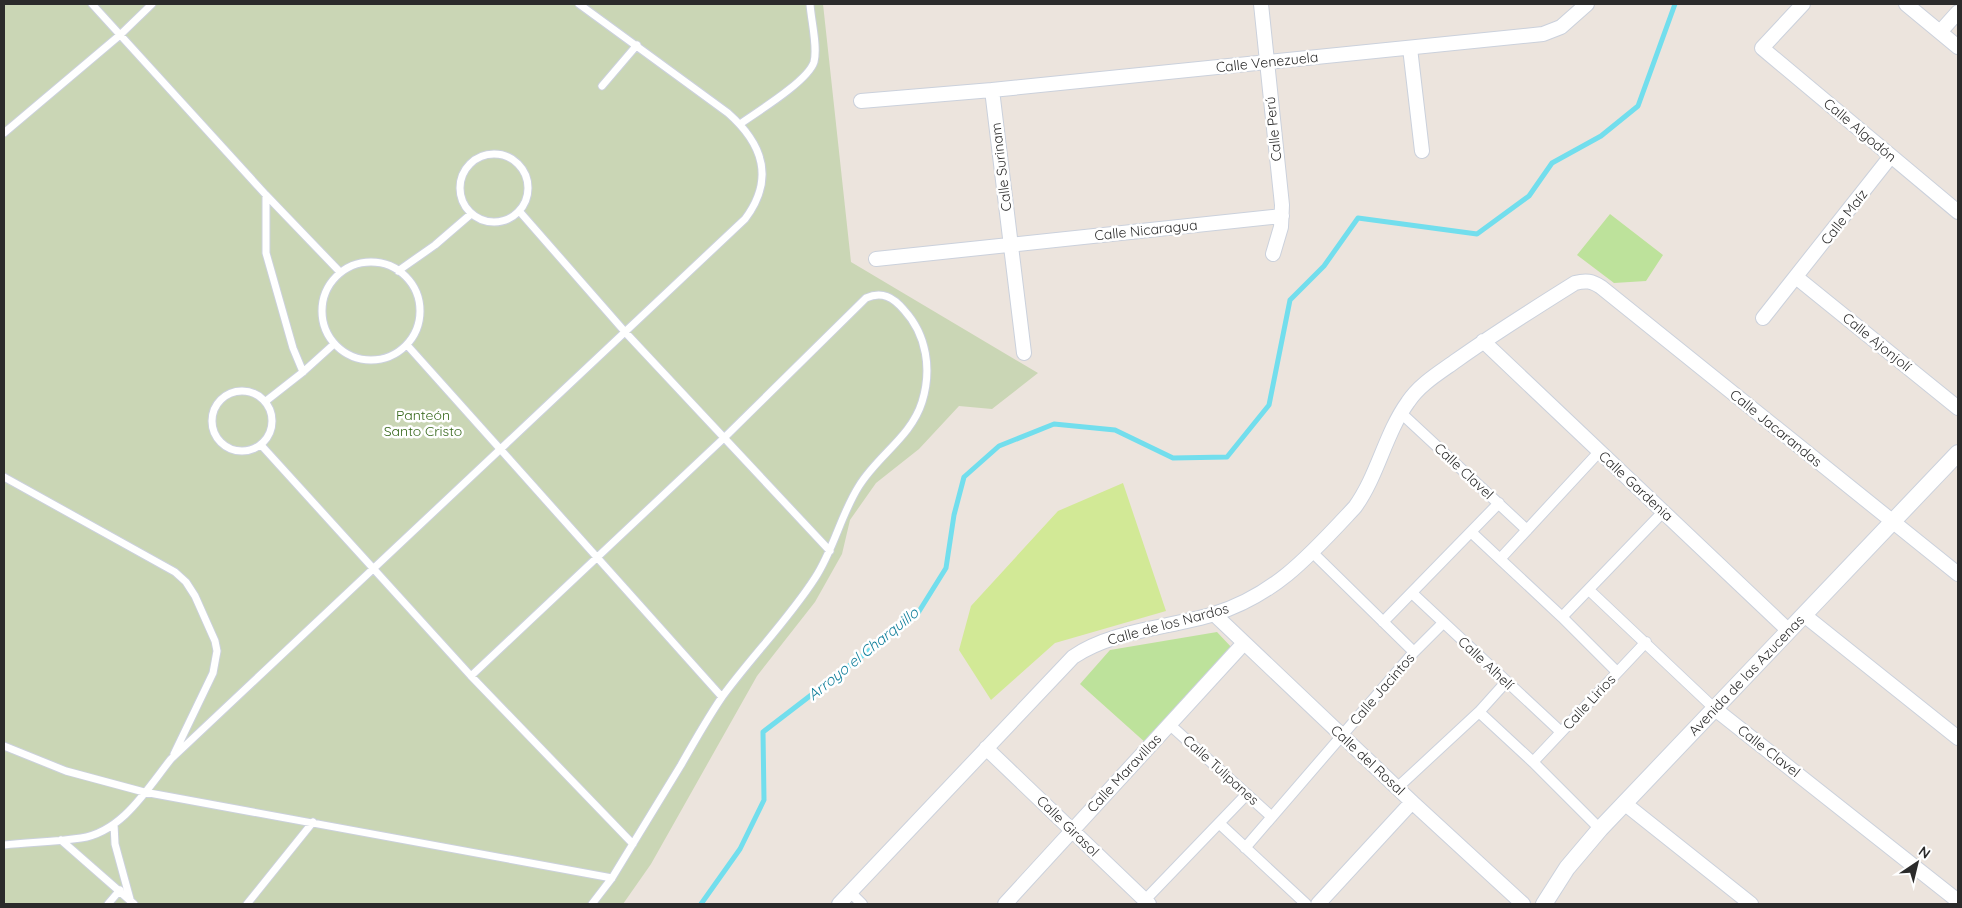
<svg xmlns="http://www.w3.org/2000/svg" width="1962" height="908" font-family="Quicksand,sans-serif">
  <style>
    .green { fill: #bde29b }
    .cemetery { fill: #cad6b5 }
    .pitch { fill: #d2e996 }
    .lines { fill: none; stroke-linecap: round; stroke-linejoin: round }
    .stream { stroke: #72deed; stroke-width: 5 }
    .service-casing { stroke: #cbd1dc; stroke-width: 9 }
    .pedestrian-casing { stroke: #cbd1dc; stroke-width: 12 }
    .minor-casing { stroke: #cbd1dc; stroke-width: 16 }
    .tertiary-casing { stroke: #cbd1dc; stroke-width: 18 }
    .service { stroke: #fff; stroke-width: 7 }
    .pedestrian { stroke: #fff; stroke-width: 10 }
    .minor { stroke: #fff; stroke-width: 14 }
    .tertiary { stroke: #fff; stroke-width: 16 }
    .labels { text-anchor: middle; stroke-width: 5; stroke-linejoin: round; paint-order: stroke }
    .street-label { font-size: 14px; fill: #2b2b2b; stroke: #fff }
    .park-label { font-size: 14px; fill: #36671b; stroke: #fff }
    .water-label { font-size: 15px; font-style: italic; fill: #0f7e9a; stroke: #fff }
  </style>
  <rect width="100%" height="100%" fill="#ece4dd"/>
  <path class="green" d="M1610,214L1663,255L1646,281L1614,283L1577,255Z
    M1217,632L1233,649L1147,744L1080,684L1110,650Z"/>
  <path class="cemetery" d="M4,4H823L851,262L1038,373L992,409L959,406L919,449L876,483L850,520L842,554L815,602L757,676L651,864L623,904H4Z"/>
  <path class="pitch" d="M1123,483L1166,611L1055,643L991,700L959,650L971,606L1058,511Z"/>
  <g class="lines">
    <path class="stream" d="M701,904L740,849L764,800L763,732L918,613L946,568L954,515L964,477L999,446L1054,424L1115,430L1173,458L1227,457L1269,405L1290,300L1324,266L1358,218L1477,234L1529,196L1552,163L1601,136L1638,106L1675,4"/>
    <defs>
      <path id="service" d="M92,4L266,195L340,272
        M602,86L637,45
        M740,124C757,112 808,81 814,62C818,47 811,20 810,4
        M4,133L120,35L152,4
        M460 188a34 34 0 1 1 68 0a34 34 0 1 1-68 0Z
        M266,195V253L293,348L303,372
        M520,212L626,333L830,551
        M322 311a49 49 0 1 1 98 0a49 49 0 1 1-98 0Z
        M398,271L435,245L471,214
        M407,345L722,697
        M212 421a30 30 0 1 1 60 0a30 30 0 1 1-60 0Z
        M266,401L303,372L334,344
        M261,445L471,676L633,844
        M4,477L175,572L186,582L195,596L215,641L217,651L213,673L174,754
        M471,676L725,437L866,298C882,291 893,297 904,310C927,335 932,370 922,402C911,437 878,455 859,486C841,514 834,549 815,578C788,620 752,656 722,697C707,719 694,742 681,765C658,803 635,840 612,878L592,904
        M4,746L66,771L144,792L612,878
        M114,824L115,844L130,899
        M61,840L134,904
        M4,845C29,842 55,842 81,838C122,832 147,789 171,759L745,219C775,179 763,144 728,113L579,4
        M108,904L120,890
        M247,904L313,822"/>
      <path id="pedestrian" d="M1401,413L1527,530
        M1471,532L1562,617L1617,672
        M1312,552L1414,652
        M1500,559L1599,452
        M1589,590L1715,709
        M1412,593L1561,732
        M1562,617L1663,512
        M1383,622L1499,503
        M1479,712L1533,762L1600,829
        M1169,724L1272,817
        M1533,762L1646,642
        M1397,788L1479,712L1506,682
        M1219,823L1306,904
        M1245,848L1414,652L1443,623
        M850,892L862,904
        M1145,900L1247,794"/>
      <path id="minor" d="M1261,4L1282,205L1281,227L1273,254
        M1803,4L1762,48L1958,212
        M1906,4L1958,47
        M1940,32L1958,12
        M1410,48L1422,151
        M992,90L1024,353
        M861,101L992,90L1543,34L1561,27L1587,4
        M876,259L1282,216
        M1796,277L1958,408
        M1763,318L1891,156
        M1483,341L1789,631
        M1214,614L1412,802L1523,904
        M1804,615L1958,738
        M1715,709L1958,901
        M986,748L1149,904
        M1624,803L1751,904
        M839,904L1073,657C1112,630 1169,628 1214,614C1276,595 1312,553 1355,507C1378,475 1385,434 1408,402C1420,384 1439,373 1457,360C1495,333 1535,308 1575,283C1586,280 1592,281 1601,287L1958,574
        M1005,904L1244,643
        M1318,904L1412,802"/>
      <g id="tertiary">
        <path id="s1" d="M1544,904L1567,868L1600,829L1958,453"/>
      </g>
    </defs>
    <use href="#service" class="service-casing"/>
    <use href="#pedestrian" class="pedestrian-casing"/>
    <use href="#minor" class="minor-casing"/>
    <use href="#tertiary" class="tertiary-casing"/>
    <use href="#service" class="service"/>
    <use href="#pedestrian" class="pedestrian"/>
    <use href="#minor" class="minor"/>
    <use href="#tertiary" class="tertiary"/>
  </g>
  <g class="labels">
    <g class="street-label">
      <text transform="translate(1267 62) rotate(-6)" y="5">Calle Venezuela</text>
      <text transform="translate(1273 129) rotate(-96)" y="5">Calle Perú</text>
      <text transform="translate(1860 130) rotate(40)" y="5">Calle Algodón</text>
      <text transform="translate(1001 167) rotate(-97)" y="5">Calle Surinam</text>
      <text transform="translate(1844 217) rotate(-52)" y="5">Calle Maíz</text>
      <text transform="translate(1146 230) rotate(-6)" y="5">Calle Nicaragua</text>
      <text transform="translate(1877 342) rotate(39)" y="5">Calle Ajonjolí</text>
      <text transform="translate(1776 428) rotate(39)" y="5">Calle Jacarandas</text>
      <text transform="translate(1464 471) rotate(43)" y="5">Calle Clavel</text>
      <text transform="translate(1636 486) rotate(43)" y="5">Calle Gardenia</text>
      <text transform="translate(1168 624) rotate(-15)" y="5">Calle de los Nardos</text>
      <text transform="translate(1486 663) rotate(43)" y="5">Calle Alhelí</text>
      <text dy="5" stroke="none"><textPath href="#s1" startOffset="306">Avenida de las Azucenas</textPath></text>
      <text transform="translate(1382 689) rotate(-49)" y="5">Calle Jacintos</text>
      <text transform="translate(1589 702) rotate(-47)" y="5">Calle Lirios</text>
      <text transform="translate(1769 751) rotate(38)" y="5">Calle Clavel</text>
      <text transform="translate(1368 760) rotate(43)" y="5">Calle del Rosal</text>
      <text transform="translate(1221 770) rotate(42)" y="5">Calle Tulipanes</text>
      <text transform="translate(1124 773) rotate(-47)" y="5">Calle Maravillas</text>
      <text transform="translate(1068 826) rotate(44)" y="5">Calle Girasol</text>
    </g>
    <g class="park-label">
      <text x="423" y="420">Panteón<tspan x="423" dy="16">Santo Cristo</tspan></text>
    </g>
    <g class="water-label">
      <text transform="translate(863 654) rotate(-39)" y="5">Arroyo el Charquillo</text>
    </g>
  </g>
  <rect width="1962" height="908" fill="none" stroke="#2b2b2b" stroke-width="10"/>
  <g transform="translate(1917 863) rotate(35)" stroke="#ffffff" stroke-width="4" paint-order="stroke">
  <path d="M0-4L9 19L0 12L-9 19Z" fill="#2b2b2b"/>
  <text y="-8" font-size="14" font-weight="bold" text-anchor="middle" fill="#2b2b2b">N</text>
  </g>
</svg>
